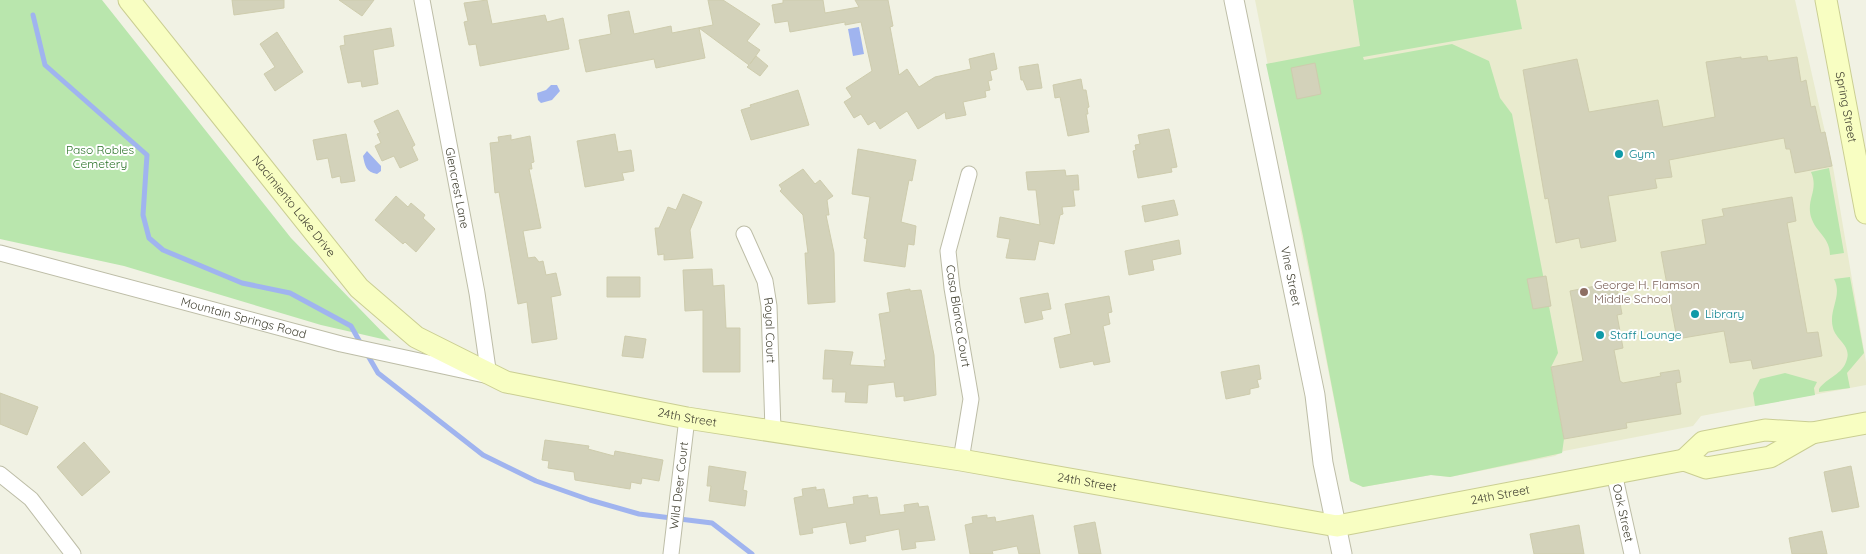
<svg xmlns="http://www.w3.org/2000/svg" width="1866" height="554" font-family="Quicksand,sans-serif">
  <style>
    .education { fill: #e9ebce }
    .green { fill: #b9e6ad }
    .water { fill: #a0b4ef }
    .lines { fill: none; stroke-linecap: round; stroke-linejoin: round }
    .stream { stroke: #a0b4ef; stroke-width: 5 }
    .building { fill: #d3d2ba; stroke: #ceccad }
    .minor-casing { stroke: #bdbda7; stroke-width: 17 }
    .tertiary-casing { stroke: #bdbda7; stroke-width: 21 }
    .secondary-casing { stroke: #cace92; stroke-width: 23 }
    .minor { stroke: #fff; stroke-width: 15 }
    .tertiary { stroke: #fff; stroke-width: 19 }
    .secondary { stroke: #f8fec2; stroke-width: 21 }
    .culture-dot { fill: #0f9aa8; stroke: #fff; stroke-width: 2 }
    .education-dot { fill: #8d6e63; stroke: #fff; stroke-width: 2 }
    .labels { text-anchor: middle; stroke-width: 4; stroke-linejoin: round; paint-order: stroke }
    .street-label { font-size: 12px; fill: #444334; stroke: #fff }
    .park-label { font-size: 12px; fill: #2c7429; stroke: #fff }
    .culture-label { font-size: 12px; fill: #0d838f; stroke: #fff; text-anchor: start }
    .education-label { font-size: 12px; fill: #785e54; stroke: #fff; text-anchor: start }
  </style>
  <rect width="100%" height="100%" fill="#f1f2e4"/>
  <path class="education" d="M1255,0H1795L1833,167L1866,362V385L1701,416L1693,426L1564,451L1555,456L1450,477L1431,475L1363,487L1350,481Z"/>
  <path class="green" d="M0,0H102L291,238L391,341L321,325L124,266L0,239Z
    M1353,0H1516L1522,29L1363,57L1364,60L1452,44L1489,61L1500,98L1512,114L1558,353L1551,367L1564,439L1562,453L1450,477L1431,475L1363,487L1350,481L1303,236L1266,64L1360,46Z
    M1829,168L1844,253L1830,255C1830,237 1816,233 1811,217C1806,199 1819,190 1811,172Z
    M1850,277L1864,353L1847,373L1850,388L1819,392V389C1827,377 1843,375 1847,359C1851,345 1836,340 1833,328C1828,310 1843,296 1834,279Z
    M1785,373L1817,382L1814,388L1815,395L1755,406L1753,393L1760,379Z"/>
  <path class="water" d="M859,27L864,54L853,56L848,29Z
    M551,85H557L560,91L552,100L541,103L538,100L537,93L546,90Z
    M367,151L381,166V171L377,174C366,172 365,166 363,156Z"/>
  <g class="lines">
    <path class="stream" d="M33,15L45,65L147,155L143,215L149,238L163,250L242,283L290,293L351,326L361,344
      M367,354L378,373L483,455L536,481L590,500L639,514L712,523L752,554"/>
  </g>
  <path class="building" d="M232,0H284V8L234,15Z
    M339,0H374L362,16Z
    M487,0L492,24L545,15L547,22L563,18L569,49L480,66L476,44L469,45L464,22L468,21L464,3Z
    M708,0H723L760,24L747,41L760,50L750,64L756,56L768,66L760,76L747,67L749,65L699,28L705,58L656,68L654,59L586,72L579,40L611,34L608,15L629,11L634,34L671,26L672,33L713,25Z
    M783,0H823L825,13L859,7L855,0H888L893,26L890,27L899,75L907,69L919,87L935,77L971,69L969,59L994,53L997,69L990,71L992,80L988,81L990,90L985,91L986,97L963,102L966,115L946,119L945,112L918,129L907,111L880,129L875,121L868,125L861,114L854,118L844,102L852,97L846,88L872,71L861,22L845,25V22L790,32L788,21L775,23L772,5L783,3Z
    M391,28L394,46L373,50L378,84L362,87L361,81L348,83L340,46L345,45L344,36Z
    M277,32L303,72L275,91L264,74L275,67L260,44Z
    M1767,56L1768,61L1797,57L1801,82L1806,80L1811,107L1815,106L1821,133L1825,132L1832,166L1795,173L1790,149H1786L1784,138L1669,160L1672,177L1655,179L1657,188L1608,196L1616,241L1581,248L1579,238L1556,243L1548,198L1545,199L1523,70L1577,59L1589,112L1658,100L1663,127L1715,117L1706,62L1741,57V59Z
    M1315,63L1321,94L1297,99L1291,68Z
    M1038,64L1042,88L1027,90L1023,80H1021L1019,67Z
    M1081,79L1083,90H1086L1089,107L1087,108L1088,114H1086L1089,132L1068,136L1060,97L1055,98L1053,85Z
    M798,90L809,125L751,140L741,110L751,107L750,105Z
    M398,110L415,145L412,147L418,160L400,168L394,156L382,161L375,146L381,143L377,134L380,133L374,121Z
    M1169,129L1177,167L1171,168L1172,172L1138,178L1133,151L1136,150L1135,145L1140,144L1138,135Z
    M346,134L355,181L341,183L340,176L332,178L328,158L317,160L313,140Z
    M615,134L618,152L631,150L634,171L622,173L624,180L585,187L577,141Z
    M511,135V140L530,136L534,162L531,163L532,169H529L541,228L523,231L528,258L535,257L539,262L543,261L546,275L556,273L561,295L551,297L557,339L532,343L527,302L518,304L499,192L495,193L490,143L499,142L498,137Z
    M858,149L916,160L912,181L909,180L901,222L916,226L914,245L908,244L905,267L864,261L867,239L864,238L870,197L852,194Z
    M803,169L815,184L820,180L833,196L827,200L829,215H826L834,253L835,302L808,304L805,253H808L803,215L780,191L782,189L779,185Z
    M1065,170L1066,176L1078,175L1079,190H1073L1075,206L1062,207L1063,214L1060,215L1054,244L1039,241L1035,260L1006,258L1010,239L997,237L1000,217L1040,225L1036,190H1028L1026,172Z
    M683,194L702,202L690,230L693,258L664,260V254L658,255L655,228H659L668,207L676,210Z
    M396,196L408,207L411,203L425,215L423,218L435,229L416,252L405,242L403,244L375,220Z
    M1792,197L1796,221L1787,223L1807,333L1818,332L1822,356L1753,369L1751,360L1730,363L1724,331L1677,339L1661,252L1706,244L1702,220L1724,216L1722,209Z
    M1174,200L1178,215L1145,222L1142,206Z
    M1179,240L1181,254L1152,260L1154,270L1129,275L1125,251Z
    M712,269L713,286L724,285L726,328H740V372H703V310L685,311L683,270Z
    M1546,276L1551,306L1533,309L1527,279Z
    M607,277H640V297H607Z
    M1616,282L1622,314L1617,315L1623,348L1614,350L1620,381L1623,383L1661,376L1660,373L1679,370L1681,382L1676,383L1681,414L1626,423L1627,428L1564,439L1551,367L1583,361L1570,291Z
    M910,289V291L921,290L934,355L936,395L904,401V396L896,397L894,382L868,385L867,403L845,402L846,392H832L833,379H823L825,350L853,352L850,365L885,367L884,360H886L879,314L890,312L887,293Z
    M1048,293L1051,309L1041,311L1043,319L1025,323L1020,298Z
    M1109,296L1112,312L1108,313L1110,324L1103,326L1110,362L1094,365L1093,361L1060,368L1054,338L1071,334L1065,304Z
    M625,336L646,339L643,358L622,356Z
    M1259,365L1261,379L1257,380L1259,387L1250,389V394L1226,399L1221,372Z
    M0,393L38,407L27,435L0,424Z
    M545,440L589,446L588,449L614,456L615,451L663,460L659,481L642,478L641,484L631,482L630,489L575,480L574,472L548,468L549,461L542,460Z
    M84,442L110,472L82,496L57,467Z
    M709,466L746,472L743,490L747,491L745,506L709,501L711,486H707Z
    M1851,466L1859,507L1832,512L1824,472Z
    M816,487V490L824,489L828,508L854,504L853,497L868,495V498L877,497L880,515L905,512L904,505L918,503L919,507L928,506L935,540L915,542L916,548L902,550L899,529L865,536L866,541L850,544L846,522L812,528L813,533L800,535L794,498L803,496L802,489Z
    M987,515V518L995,517L996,522L1033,515L1040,554H1019L1017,546L992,551L993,554H970L965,525L973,523L972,517Z
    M1095,522L1101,554H1079L1074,526Z
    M1579,525L1584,554H1534L1530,534Z
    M1822,531L1827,554H1792L1789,538Z"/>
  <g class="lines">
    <defs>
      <g id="minor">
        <path id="s1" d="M744,234L765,281L769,306L773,430"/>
        <path id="s2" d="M0,253L341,344L489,376L477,293L422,0"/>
        <path d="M961,460L971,399L952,288L948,251L969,174"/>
        <path id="s3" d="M1614,473L1632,554"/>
        <path d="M0,474L31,499L73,554"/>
        <path id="s4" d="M671,554L687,418"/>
      </g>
      <g id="tertiary">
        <path id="s5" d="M1234,0L1315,395L1323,463L1342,554"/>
      </g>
      <g id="secondary">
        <path id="s6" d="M129,0L359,288L416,337L506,382L687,418L961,460L1337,526L1684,460L1706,468L1770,457L1812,433"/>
        <path id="s7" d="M1826,0L1866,213"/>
        <path d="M1684,460L1703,442L1765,430L1812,433L1866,423"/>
      </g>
    </defs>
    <use href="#minor" class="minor-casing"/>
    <use href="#tertiary" class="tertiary-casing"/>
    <use href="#secondary" class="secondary-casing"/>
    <use href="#minor" class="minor"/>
    <use href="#tertiary" class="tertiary"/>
    <use href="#secondary" class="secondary"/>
  </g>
  <g class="culture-dot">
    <circle cx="1619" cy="154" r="5"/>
    <circle cx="1695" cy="314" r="5"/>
    <circle cx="1600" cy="335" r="5"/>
  </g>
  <circle class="education-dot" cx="1584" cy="292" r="5"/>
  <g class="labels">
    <g class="street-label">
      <text dy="4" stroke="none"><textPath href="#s7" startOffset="109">Spring Street</textPath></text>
      <text transform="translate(457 188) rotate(79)" y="4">Glencrest Lane</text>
      <text dy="4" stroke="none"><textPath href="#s6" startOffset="264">Nacimiento Lake Drive</textPath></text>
      <text dy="4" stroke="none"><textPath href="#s5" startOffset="282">Vine Street</textPath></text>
      <text transform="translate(958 316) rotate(81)" y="4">Casa Blanca Court</text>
      <text dy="4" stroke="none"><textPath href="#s2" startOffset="252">Mountain Springs Road</textPath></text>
      <text dy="4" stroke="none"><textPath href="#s1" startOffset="101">Royal Court</textPath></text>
      <text dy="4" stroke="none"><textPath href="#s6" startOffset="729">24th Street</textPath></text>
      <text dy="4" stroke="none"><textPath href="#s6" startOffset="1134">24th Street</textPath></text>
      <text dy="4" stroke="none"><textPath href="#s4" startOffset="69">Wild Deer Court</textPath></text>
      <text dy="4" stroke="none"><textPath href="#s6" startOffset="1554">24th Street</textPath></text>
      <text dy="4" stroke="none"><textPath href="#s3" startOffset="41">Oak Street</textPath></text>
    </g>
    <g class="park-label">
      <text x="100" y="154">Paso Robles<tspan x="100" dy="14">Cemetery</tspan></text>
    </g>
    <g class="culture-label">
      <text x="1629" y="158">Gym</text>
      <text x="1705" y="318">Library</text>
      <text x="1610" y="339">Staff Lounge</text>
    </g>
    <g class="education-label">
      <text x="1594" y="289">George H. Flamson<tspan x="1594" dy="14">Middle School</tspan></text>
    </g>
  </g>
</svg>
